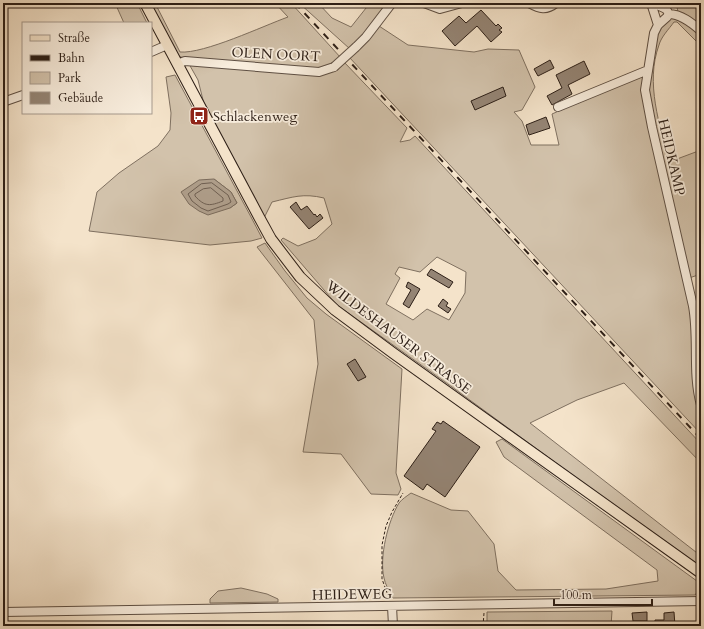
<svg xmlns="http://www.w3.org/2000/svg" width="704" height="629" font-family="Cardo,serif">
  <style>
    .green { fill: #d2c2ab; stroke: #7f7060; fill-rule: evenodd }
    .water { fill: #b0a08d; stroke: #7b6c5d }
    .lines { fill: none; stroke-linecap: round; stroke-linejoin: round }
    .shore { stroke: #6e5f52; stroke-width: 1 }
    .building { fill: #948474; stroke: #2c1e16 }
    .minor-casing { stroke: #5e4f43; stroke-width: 10 }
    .major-casing { stroke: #2c1e16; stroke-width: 12 }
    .path { stroke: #2c1e16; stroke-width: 1; stroke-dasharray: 3 2; stroke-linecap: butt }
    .minor { stroke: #f8eddd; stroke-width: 8 }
    .major { stroke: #f4e3ca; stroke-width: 10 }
    .rail { stroke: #2c1e16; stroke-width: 2; stroke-dasharray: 7 7; stroke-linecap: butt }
    .minor-bridge-casing { stroke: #5e4f43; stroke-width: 10; stroke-linecap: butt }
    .minor-bridge { stroke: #f8eddd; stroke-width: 8 }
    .labels { text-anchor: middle; stroke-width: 3.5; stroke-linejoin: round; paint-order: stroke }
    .street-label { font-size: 14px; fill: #2c1e16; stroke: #f8eddd }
    .poi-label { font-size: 14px; fill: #2c1e16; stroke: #f8eddd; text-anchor: start }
  </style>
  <rect width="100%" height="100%" fill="#f4e3ca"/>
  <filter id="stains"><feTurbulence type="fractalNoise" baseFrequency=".005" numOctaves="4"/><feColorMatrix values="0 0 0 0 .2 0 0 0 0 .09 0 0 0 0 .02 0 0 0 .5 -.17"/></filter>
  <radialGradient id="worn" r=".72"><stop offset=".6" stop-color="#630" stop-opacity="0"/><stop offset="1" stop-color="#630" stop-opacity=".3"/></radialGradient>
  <path class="green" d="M115,3H137L147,23H124Z
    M149,3H155L180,52C204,54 263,26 288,17L275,3H291L341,58L333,65L318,70L199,60L180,57L176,55Z
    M299,3H318L332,18L351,27L370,3H389L366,36L350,49Z
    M678,3H701V29L678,13L677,7Z
    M674,17L691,25L701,35V46L677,22H674C669,29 661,37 659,45C645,83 660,125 669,162L701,150V274L689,278L647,90L657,33C661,25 666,21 674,17Z
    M379,26L408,45L474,52L488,49L519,50L535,87L522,110L514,112L522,121L531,145H559L552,114L644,73L691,308L699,405L701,409V434L349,57Z
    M344,62L407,128L400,142L410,140L415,136L701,444V463L624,383L577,400L530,423L701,556V569L452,387L337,305L281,240L283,238L298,246L316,239L332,224L324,198C303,193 293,197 272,202L264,218L205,108L198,80L189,64L319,75ZM437,257L466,272L465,293L449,320L427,309L413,320L386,304L400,278L395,274L399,267L420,272Z
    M175,75L251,217L262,238L251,241L210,245L89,231L97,192L119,173L158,146L170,130L171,113L166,77ZM214,179L231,192L237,203L230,208Z
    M265,243L285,271L307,298L326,314L402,369L396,473L401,489L398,495L371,494L341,454L303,452L318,364L314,320L257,247Z
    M502,439L701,584V587L695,595L393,598L391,596C389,590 385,584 384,578C379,557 388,521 399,503C402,499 407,496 411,493L451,510L468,511L494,544L498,571L516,590L606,589L658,581L657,570L504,457L496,442Z
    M241,588L267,594L278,599V602L210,603V599L218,591Z
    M612,611L611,626H487V612Z"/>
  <path class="water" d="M214,179L231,192L237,203L230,208L208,215L199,211L189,204L181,192L199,180Z"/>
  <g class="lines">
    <path class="shore" d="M212,183L228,195L231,202L228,204L208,211L201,208L192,201L188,194L201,184Z
      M211,188L223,198V201C210,206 205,207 195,196V194L203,189Z"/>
  </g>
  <path class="building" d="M481,10L496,26L498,24L502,28L499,30L502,32L491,42L477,26L455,46L442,31L459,16L466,23Z
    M550,60L554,68L538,76L534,69Z
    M584,61L590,74L568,85L572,94L552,105L547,96L562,88L556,75Z
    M503,87L506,96L475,110L471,101Z
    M546,117L550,128L529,135L526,125Z
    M296,202L301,210L307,206L314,215L315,214L317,217L320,214L323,218L309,229L290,207Z
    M431,269L453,282L449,288L427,275Z
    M408,282L420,289L409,308L403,304L411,290L406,287Z
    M443,299L448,303L446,306L451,309L448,313L438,306Z
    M355,359L366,377L358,381L347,364Z
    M443,421L480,447L445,497L427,484L423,490L404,476L436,431L432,429L437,422L441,424Z
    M647,612V621H633L632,613Z
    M674,612L675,626H655V620H664V613Z"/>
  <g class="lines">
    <defs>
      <path id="minor" d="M424,3L440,9L462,3
        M529,3C540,9 546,11 556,3
        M651,3L658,25
        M653,3L666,9L669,14C681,14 692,23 701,31
        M669,14L667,17L658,25L654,33L645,90L652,127L693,306C699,339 692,373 701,405
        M356,47L366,37L392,3
        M151,52L167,45
        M177,64L185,61L319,72L334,67
        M3,102L23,95
        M558,107L648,70
        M392,606L393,626
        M3,612L701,601"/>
      <path id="major" d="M145,3L259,217L271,239L300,277L335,310L393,353L701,573"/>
    </defs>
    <use href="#minor" class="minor-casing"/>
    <use href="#major" class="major-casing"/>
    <path class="path" d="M389,598L382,579V545L386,526L392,512L403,493
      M483,626L484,613"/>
    <use href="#minor" class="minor"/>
    <use href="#major" class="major"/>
    <path class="rail" d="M295,3L701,439"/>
    <defs>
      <path id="minor-bridge" d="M334,67L356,47"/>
    </defs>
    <use href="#minor-bridge" class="minor-bridge-casing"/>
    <use href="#minor-bridge" class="minor-bridge"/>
  </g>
  <defs>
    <symbol id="bus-square" viewBox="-11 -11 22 22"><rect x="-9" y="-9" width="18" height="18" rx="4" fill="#8f2418" stroke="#f8eddd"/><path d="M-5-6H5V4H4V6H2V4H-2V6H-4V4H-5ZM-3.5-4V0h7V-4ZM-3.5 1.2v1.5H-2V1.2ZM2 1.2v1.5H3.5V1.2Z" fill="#fff"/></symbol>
  </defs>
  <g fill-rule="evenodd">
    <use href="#bus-square" x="188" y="105" width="22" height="22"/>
  </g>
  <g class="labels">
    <g class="street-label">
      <text transform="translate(276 54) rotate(3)" y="5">OLEN OORT</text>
      <text transform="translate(672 157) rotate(77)" y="5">HEIDKAMP</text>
      <text transform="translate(399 337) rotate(37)" y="5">WILDESHAUSER STRASSE</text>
      <text transform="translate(352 594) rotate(-1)" y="5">HEIDEWEG</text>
    </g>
    <g class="poi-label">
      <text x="213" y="121">Schlackenweg</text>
    </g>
  </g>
  <rect width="704" height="629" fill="none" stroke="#f4e3ca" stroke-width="16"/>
  <rect x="4" y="4" width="696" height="621" fill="none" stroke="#2c1e16" stroke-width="2"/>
  <rect x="8" y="8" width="688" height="613" fill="none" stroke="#2c1e16"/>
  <rect x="22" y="22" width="130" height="92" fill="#f8eddd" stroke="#a69a8d"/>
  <rect x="30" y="35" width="20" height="6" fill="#f4e3ca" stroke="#a69a8d"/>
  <text x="58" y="42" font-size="12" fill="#2c1e16">Straße</text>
  <rect x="30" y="55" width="20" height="6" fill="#2c1e16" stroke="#a69a8d"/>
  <text x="58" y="62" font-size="12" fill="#2c1e16">Bahn</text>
  <rect x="30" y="72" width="20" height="12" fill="#d2c2ab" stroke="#a69a8d"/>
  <text x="58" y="82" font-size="12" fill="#2c1e16">Park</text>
  <rect x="30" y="92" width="20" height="12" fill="#948474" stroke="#a69a8d"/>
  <text x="58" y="102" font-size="12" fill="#2c1e16">Gebäude</text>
  <path d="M554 599v6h98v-6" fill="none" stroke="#2c1e16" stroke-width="2"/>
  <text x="560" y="599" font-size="12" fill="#2c1e16" stroke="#f8eddd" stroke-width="3" paint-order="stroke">100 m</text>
  <rect width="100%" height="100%" filter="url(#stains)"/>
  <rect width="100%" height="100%" fill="url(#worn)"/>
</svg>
